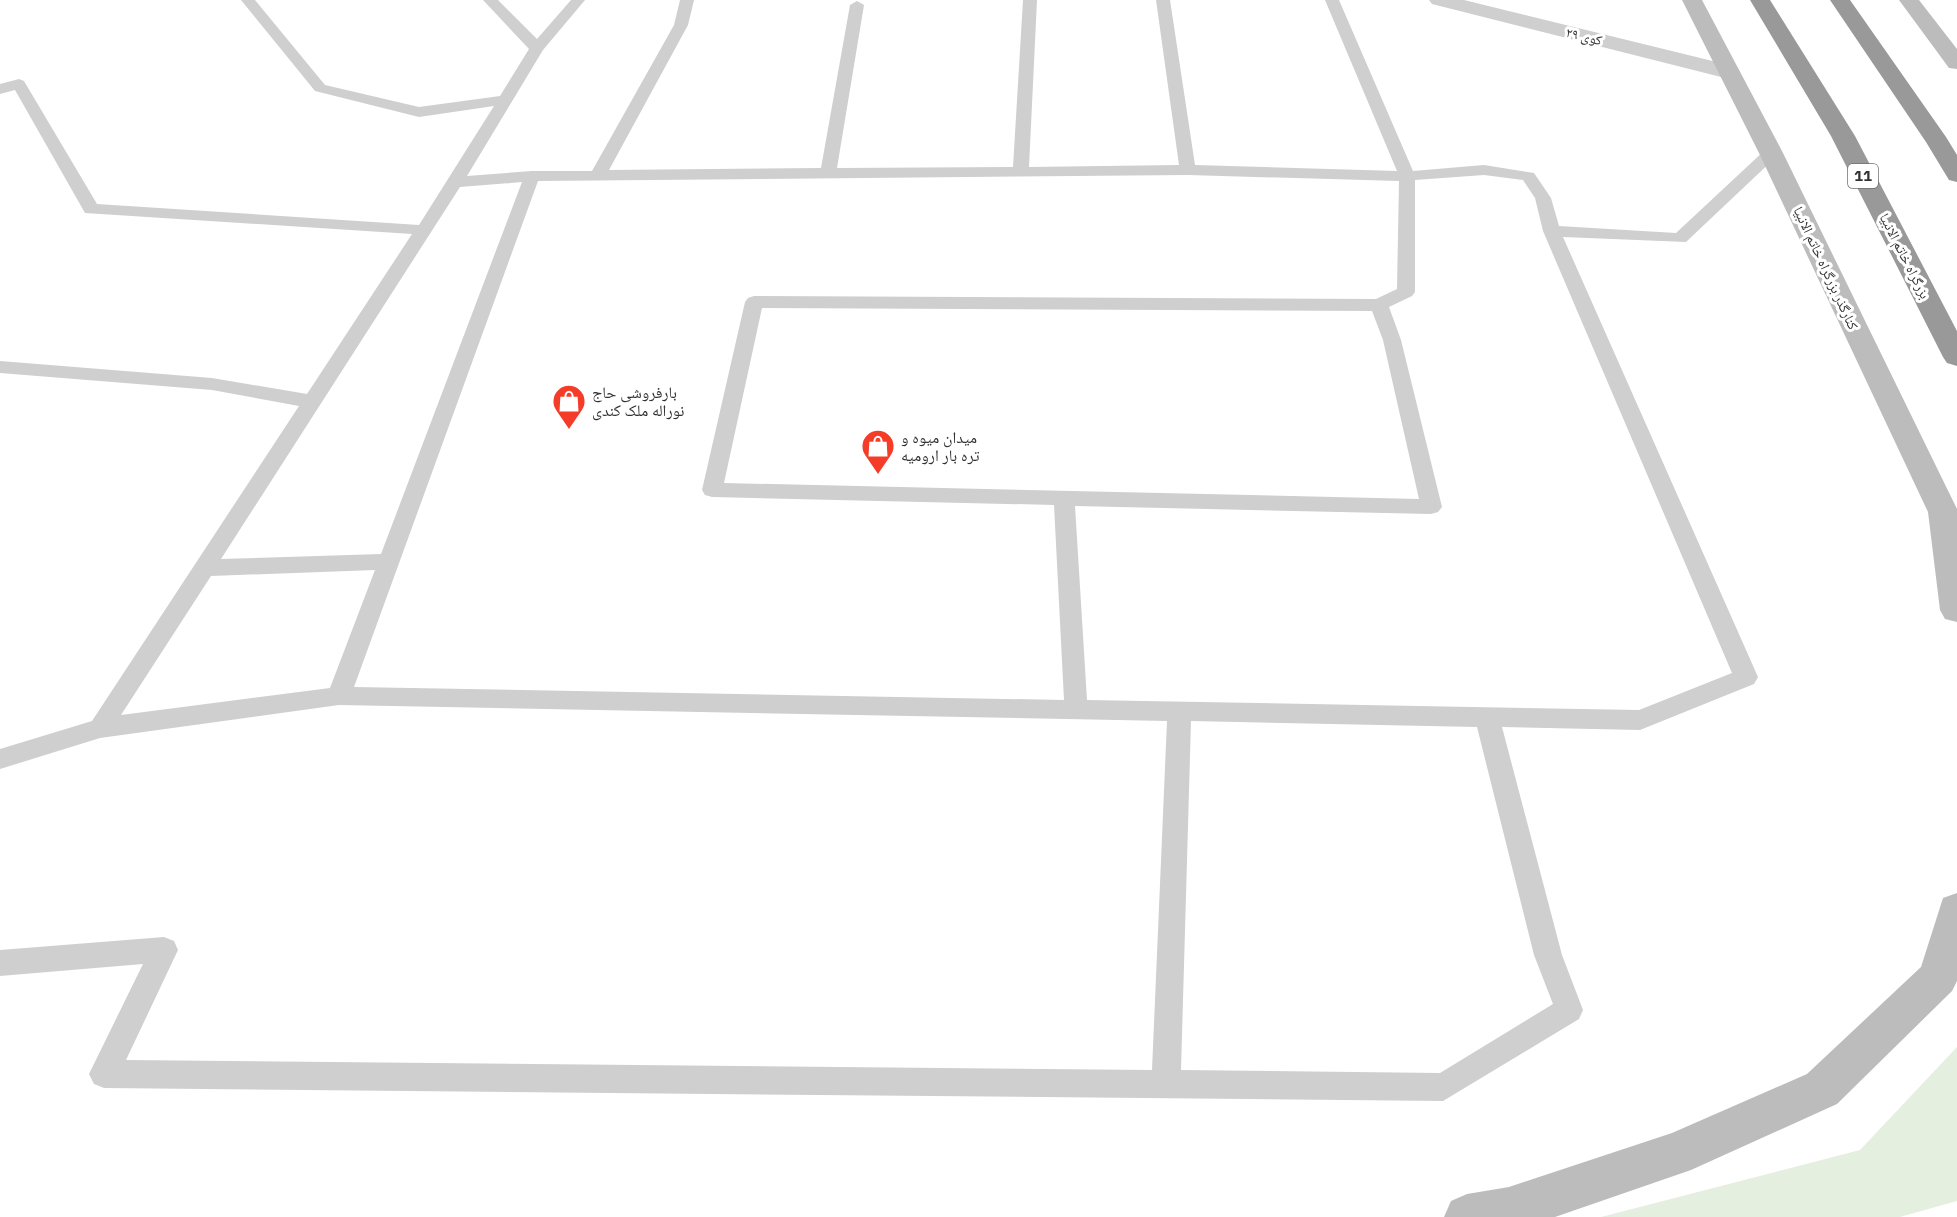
<svg xmlns="http://www.w3.org/2000/svg" width="1957" height="1217" font-family="'IBM Plex Sans','Noto Naskh Arabic',sans-serif">
  <style>
    .green { fill: #e5efe0 }
    .lines { fill: none; stroke-linecap: round; stroke-linejoin: round }
    .lane { fill: #cfcfcf; fill-rule: evenodd }
    .street { fill: #cfcfcf; fill-rule: evenodd }
    .secondary { fill: #bcbcbc; fill-rule: evenodd }
    .highway { fill: #999; fill-rule: evenodd }
    .labels { text-anchor: middle; stroke-width: 6; stroke-linejoin: round; paint-order: stroke }
    .far-street-label { font-size: 14px; fill: #323232; stroke: #fff }
    .shield { fill: #fff; stroke: #707070; stroke-width: 1.5 }
    .shield-label { font-size: 15px; font-weight: bold; fill: #323232 }
    .poi-label { font-size: 16px; fill: #323232; stroke: #fff; text-anchor: start }
  </style>
  <rect width="100%" height="100%" fill="#fff"/>
  <path class="green" d="M1957,1047V1201L1900,1217H1601L1860,1150Z"/>
  <g class="lines">
    <path class="lane" d="M241,0H255L325,85L419,107L500,96L529,49L483,0H498L537,39L571,0H585L543,50L467,176L532,171H592L674,25L680,0H694L688,25L609,170L821,168L850,5L857,1L864,5L837,168L1013,167L1023,0H1037L1029,167L1179,165L1156,0H1170L1195,165L1397,171L1325,0H1339L1413,171L1484,165L1534,173L1551,198L1559,226L1676,233L1765,150H1777L1779,153L1777,156L1686,242L1563,237L1758,677L1754,684L1640,730L1502,727L1562,955L1583,1010L1579,1019L1443,1101L104,1088L94,1084L89,1074L143,964L0,976V950L164,937L174,941L178,950L126,1060L1152,1070L1167,721L339,705L100,738L0,769V749L92,721L299,406L212,390L0,373V361L212,378L307,394L412,234L85,213L15,90L0,94V84L19,79L24,81L97,204L419,225L494,106L419,117L315,91ZM1188,175L1399,181L1397,289L1376,299L754,296L748,298L745,302L702,490L705,495L712,497L1054,505L1064,700L354,687L538,181ZM1484,175L1523,180L1535,198L1543,231L1732,673L1639,710L1087,700L1075,506L1431,514L1438,512L1442,507L1401,340L1389,307L1412,296L1415,292V180ZM522,182L381,554L221,559L460,187ZM762,308L1372,311L1383,340L1419,499L724,483ZM375,570L330,688L121,715L211,576ZM1191,721L1477,727L1534,955L1553,1004L1440,1073L1181,1070Z"/>
    <path class="street" d="M1429,0H1464L1737,67L1740,72L1737,77L1729,79L1432,4Z"/>
    <path class="secondary" d="M1682,0H1702L1783,153L1957,509V622L1945,619L1940,610L1928,512L1759,153Z
      M1899,0H1919L1957,49V69L1949,68Z
      M1957,893V981L1952,991L1837,1104L1691,1170L1555,1217H1444L1451,1201L1467,1194L1509,1187L1672,1133L1807,1074L1921,967L1943,898Z"/>
    <path class="highway" d="M1750,0H1770L1855,136L1957,331V366L1947,363L1943,357L1831,136Z
      M1830,0H1850L1946,137L1957,155V182L1949,180L1926,142Z"/>
  </g>
  <defs>
    <symbol id="shop-pin" viewBox="-11 -11 22 30"><path d="M0 17L-7.5 6A9.5 9.5 0 1 1 7.5 6Z" fill="#f43c29" stroke="#fff"/><path d="M-5-2.5h2.3a2.7 3.5 0 0 1 5.4 0H5L5.5 6h-11ZM-1.5-2.5h3a1.5 2.3 0 0 0-3 0Z" fill="#fff"/></symbol>
  </defs>
  <g fill-rule="evenodd">
    <use href="#shop-pin" x="550" y="382" width="38" height="52"/>
    <use href="#shop-pin" x="859" y="427" width="38" height="52"/>
  </g>
  <g class="labels">
    <g class="far-street-label">
      <text transform="translate(1584 36) rotate(14)" y="5">کوی ۲۹</text>
      <text transform="translate(1905 256) rotate(63)" y="5">بزرگراه خاتم الانبیا</text>
      <text transform="translate(1826 268) rotate(65)" y="5">کنارگذر بزرگراه خاتم الانبیا</text>
    </g>
    <rect class="shield" x="1848" y="164" width="30" height="24" rx="4.5"/>
    <g class="shield-label">
      <text x="1863" y="181">11</text>
    </g>
    <g class="poi-label">
      <text x="592" y="398">بارفروشی حاج<tspan x="592" dy="18">نوراله ملک کندی</tspan></text>
      <text x="901" y="443">میدان میوه و<tspan x="901" dy="18">تره بار ارومیه</tspan></text>
    </g>
  </g>
</svg>
